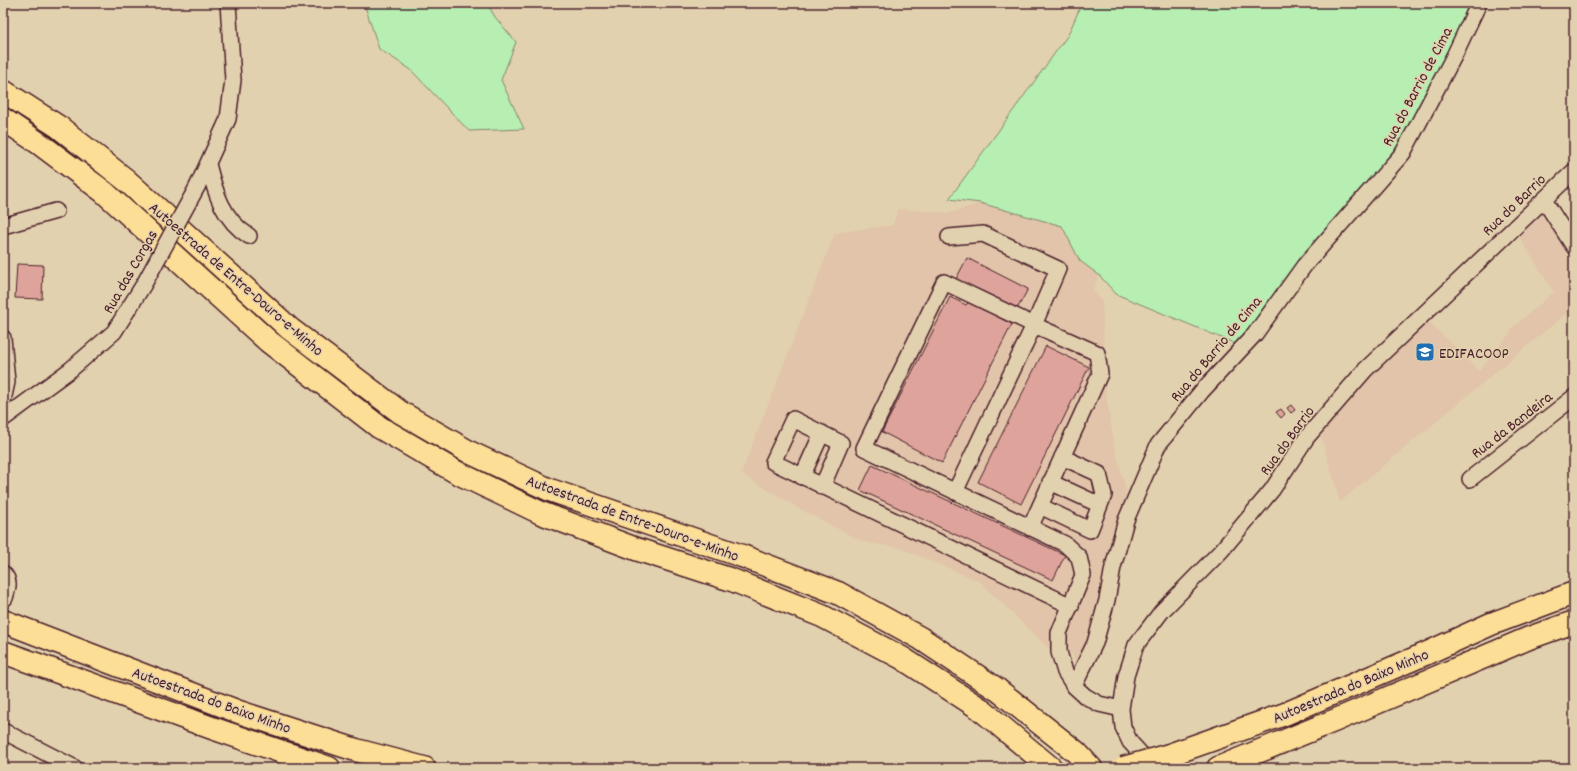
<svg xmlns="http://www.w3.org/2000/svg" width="1577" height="771" font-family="Dekko,sans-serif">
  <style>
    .built { fill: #e1c4a9 }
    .green { fill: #b7eeb1; stroke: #80866e }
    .building { fill: #dea49c; stroke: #4a1f2b }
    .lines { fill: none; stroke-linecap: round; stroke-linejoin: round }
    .minor-casing { stroke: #4a1f2b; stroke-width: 18 }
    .highway-casing { stroke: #4a1f2b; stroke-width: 25 }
    .minor { stroke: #e2d1ae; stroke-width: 15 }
    .highway { stroke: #fdde96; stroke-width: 22 }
    .minor-bridge-casing { stroke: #4a1f2b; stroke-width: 18; stroke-linecap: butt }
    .highway-bridge-casing { stroke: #4a1f2b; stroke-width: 25; stroke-linecap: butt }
    .minor-bridge { stroke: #e2d1ae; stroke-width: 15 }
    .highway-bridge { stroke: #fdde96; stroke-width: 22 }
    .labels { text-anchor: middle; stroke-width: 3; stroke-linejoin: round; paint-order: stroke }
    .street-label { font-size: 16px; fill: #4a1f2b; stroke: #e2d1ae }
    .poi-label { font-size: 16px; fill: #4a1f2b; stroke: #e2d1ae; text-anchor: start }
  </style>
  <rect width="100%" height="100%" fill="#e2d1ae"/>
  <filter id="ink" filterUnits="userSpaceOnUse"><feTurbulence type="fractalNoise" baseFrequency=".025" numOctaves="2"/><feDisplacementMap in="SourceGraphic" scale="8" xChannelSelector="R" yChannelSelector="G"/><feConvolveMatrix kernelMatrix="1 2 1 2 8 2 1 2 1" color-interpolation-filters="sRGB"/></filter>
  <g filter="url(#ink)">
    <path class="built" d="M980,203L1062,226L1080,261L1099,275L1093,290L1102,301L1106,394L1114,444L1128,498L1108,550L1092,621L1080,663L1075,662L1071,653L1048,648L979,581L900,548L863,542L800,509L741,474L835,233L893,225L898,209L951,213Z
      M1547,207L1574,251V307L1340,502L1319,428L1425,318L1479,371L1511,332L1510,330L1554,292L1516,232Z"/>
    <path class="green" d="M364,3H487L495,17L516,42L501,80L524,129L469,131L410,69L379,49Z
      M1082,3H1469L1447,56L1400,143L1294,269L1241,346L1116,294L1099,275L1080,261L1062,226L980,203L949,199L1068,35Z"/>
    <path class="building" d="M967,258L1028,289L1016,311L956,279Z
      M17,264L43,265L42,299L15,298Z
      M950,297L966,305L969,302L1012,324L942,463L882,432Z
      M1046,346L1089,367L1021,504L978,482Z
      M1291,405L1295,410L1291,413L1287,408Z
      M1281,409L1285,414L1281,418L1276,412Z
      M872,465L1065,555L1053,580L860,490Z"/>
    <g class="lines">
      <defs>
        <path id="minor" d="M208,164C215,192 223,220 249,236
          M197,187L228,119L233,80L228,3
          M1544,200L1574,247
          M3,226L56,211
          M949,237L983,234L1058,269L1034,325L944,282L864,448L1065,544L1079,557L1083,575L1059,633V652L1065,672L1074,686L1085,696L1099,704L1121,709
          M3,338L7,382L3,401
          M3,419L70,370L114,332L144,284
          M802,477L822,433
          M1470,479L1574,397
          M1050,482L1100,505
          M822,487L841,443L793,419L773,462L1071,606
          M955,492L1034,325L1097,353L1100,374L1030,528
          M1040,506L1090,530L1104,495L1099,474L1062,457
          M3,573C11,581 8,588 5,598
          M1074,686L1095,643L1107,600L1113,567L1126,520L1158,445L1202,391L1255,334L1304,266L1403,153L1454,56L1479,3
          M3,731L75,768
          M1153,767L1130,742L1123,727L1121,709L1126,676L1136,645L1162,611L1221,551L1272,490L1307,437L1365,370L1574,171"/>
        <path id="highway" d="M3,91L59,127L126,180L290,329L400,412L471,453L550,490L742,556L838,593L920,638L998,690L1076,752L1091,768
          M3,119L40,144L104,192L268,341L379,427L456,472L541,513L636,549L732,580L822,616L902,658L979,708L1051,768
          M3,621L239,712L356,750L424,768
          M3,652L212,728L329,768
          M1169,755L1285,714L1425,654L1491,624L1574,593
          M1218,768L1336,720L1529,638L1574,622"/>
      </defs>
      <use href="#minor" class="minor-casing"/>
      <use href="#highway" class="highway-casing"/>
      <use href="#minor" class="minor"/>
      <use href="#highway" class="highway"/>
      <defs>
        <path id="minor-bridge" d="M144,284L197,187"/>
        <path id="highway-bridge" d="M1123,768L1169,755"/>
      </defs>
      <use href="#minor-bridge" class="minor-bridge-casing"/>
      <use href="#highway-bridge" class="highway-bridge-casing"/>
      <use href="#minor-bridge" class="minor-bridge"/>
      <use href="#highway-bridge" class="highway-bridge"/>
    </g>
  </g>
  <defs>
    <symbol id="school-square" viewBox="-11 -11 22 22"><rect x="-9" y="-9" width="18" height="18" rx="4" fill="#1f6fb2" stroke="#e2d1ae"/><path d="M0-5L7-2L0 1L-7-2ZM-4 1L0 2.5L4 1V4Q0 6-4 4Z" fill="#fff"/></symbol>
  </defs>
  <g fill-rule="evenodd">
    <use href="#school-square" x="1414" y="341" width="22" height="22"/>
  </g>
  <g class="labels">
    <g class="street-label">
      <text transform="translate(1416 86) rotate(-62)" y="6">Rua do Barrio de Cima</text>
      <text transform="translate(1513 204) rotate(-44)" y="6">Rua do Barrio</text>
      <text transform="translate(129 271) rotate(-60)" y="6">Rua das Corgas</text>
      <text transform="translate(237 278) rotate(41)" y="6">Autoestrada de Entre-Douro-e-Minho</text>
      <text transform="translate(1215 348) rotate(-50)" y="6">Rua do Barrio de Cima</text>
      <text transform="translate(1511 424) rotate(-38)" y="6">Rua da Bandeira</text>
      <text transform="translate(1286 440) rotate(-54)" y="6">Rua do Barrio</text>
      <text transform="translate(633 517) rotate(20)" y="6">Autoestrada de Entre-Douro-e-Minho</text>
      <text transform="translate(1350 685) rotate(-23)" y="6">Autoestrada do Baixo Minho</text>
      <text transform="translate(212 699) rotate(20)" y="6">Autoestrada do Baixo Minho</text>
    </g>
    <g class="poi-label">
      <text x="1439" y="358">EDIFACOOP</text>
    </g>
  </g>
  <rect width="1577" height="771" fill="none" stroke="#e2d1ae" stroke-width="16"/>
  <rect x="8" y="8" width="1561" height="755" fill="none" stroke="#4a1f2b" stroke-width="1.5" filter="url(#ink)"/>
</svg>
